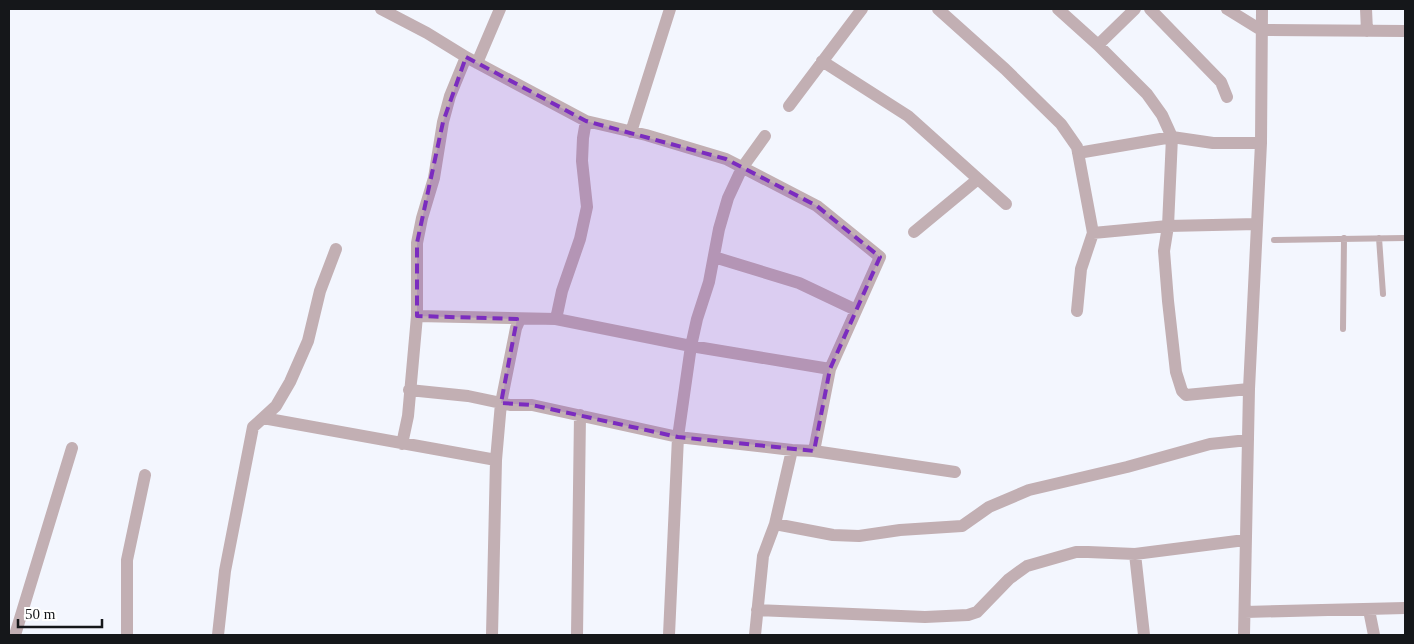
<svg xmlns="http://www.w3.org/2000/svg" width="1414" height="644" font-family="'Times New Roman',serif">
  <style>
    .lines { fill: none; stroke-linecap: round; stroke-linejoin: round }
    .service { stroke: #c2afb3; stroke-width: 6 }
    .minor { stroke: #c2afb3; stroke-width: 12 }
    .marked { fill: #7b2cbf; fill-opacity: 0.2; stroke: #7b2cbf; stroke-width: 4; stroke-dasharray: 10 6; stroke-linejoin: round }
  </style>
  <rect width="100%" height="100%" fill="#f3f6fe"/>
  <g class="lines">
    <path class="service" d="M1379,238L1383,294
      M1274,240L1405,238
      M1343,329L1344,238"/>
    <path class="minor" d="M381,9L427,33L466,57L586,121L646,135L726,159L817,206L880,257L830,369L814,451
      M938,9L1005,69L1061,124L1077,147L1093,233L1081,269L1077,311
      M1058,9L1098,45L1147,94L1162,115L1172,137L1168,226L1164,251L1168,301L1176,372L1182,391L1186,395L1249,389
      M1150,9L1221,82L1227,97
      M1227,9L1261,30L1405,31
      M1366,9L1367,31
      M1098,45L1135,9
      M822,61L908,116L1006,204
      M477,63L500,9
      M789,106L862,9
      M631,132L670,9
      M1078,153L1172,137L1213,143H1261
      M914,232L978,179
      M1093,233L1168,226L1257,224
      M714,257L799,283L856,310
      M417,316L556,319L691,346L830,369
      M556,319L562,291L580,239L587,207L582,161L583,138L586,121
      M409,390L468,396L510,405H532L678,437L792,450L814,451L955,472
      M263,418L496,460
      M402,444L408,416L417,316V243L422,218L434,178L443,122L450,96L466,57
      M775,524L833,535L859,536L900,530L962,526L989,507L1029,490L1127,467L1210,444L1248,440
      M1135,554L1144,635
      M757,610L925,617L968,615L977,612L1009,579L1027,566L1076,552H1088L1135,554L1245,540
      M1369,610L1374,635
      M1245,612L1405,608
      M15,635L72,448
      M127,635V560L145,475
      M218,635L225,571L253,427L276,406L290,382L308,341L320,291L336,249
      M492,635L496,460L501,403L516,328L520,319
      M577,635L580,415
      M669,635L678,437L691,346L697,319L709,282L719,229L728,198L742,168L765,136
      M755,635L763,556L775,524L792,450
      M1244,635L1249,389L1261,143L1262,9"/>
  </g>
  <path class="marked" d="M466,57L586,121L726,159L817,206L880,257L830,369L814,451L678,437L532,405L501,403L517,319L417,316V243L443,122Z"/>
  <rect width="1414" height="644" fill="none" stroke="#15171a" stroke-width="20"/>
  <path d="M18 619v8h84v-8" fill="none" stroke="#15171a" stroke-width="2.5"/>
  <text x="25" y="619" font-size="15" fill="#15171a" stroke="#ffffff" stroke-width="4" paint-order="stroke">50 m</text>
</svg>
